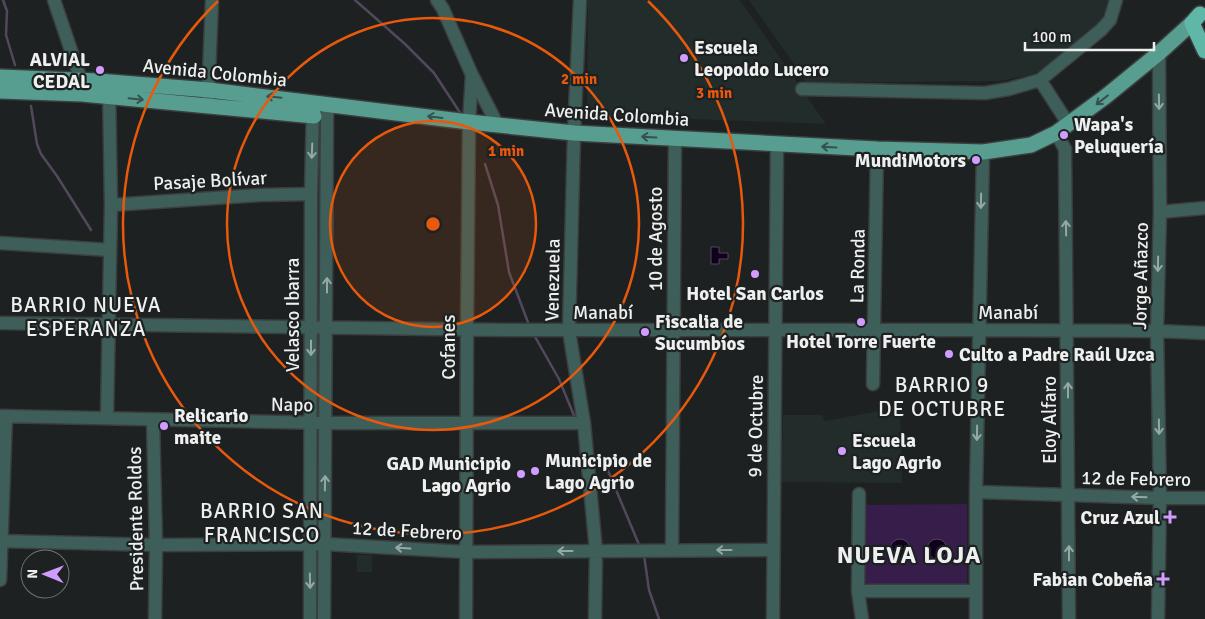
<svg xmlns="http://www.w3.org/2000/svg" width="1205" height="619" font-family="Signika,sans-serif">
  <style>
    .built { fill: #222c2a }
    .green { fill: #361d4a }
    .water { fill: #0f001d; stroke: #52485c }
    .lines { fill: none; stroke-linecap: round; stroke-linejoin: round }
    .stream { stroke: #52485c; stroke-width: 2.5 }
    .minor-casing { stroke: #3b3e3e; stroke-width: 15 }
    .major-casing { stroke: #3b3e3e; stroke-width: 18 }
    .highway-casing { stroke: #3b3e3e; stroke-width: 18 }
    .minor { stroke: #3e5f59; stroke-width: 12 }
    .major { stroke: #579e91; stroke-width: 15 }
    .highway { stroke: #5fb7a7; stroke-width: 15 }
    .oneway { stroke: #35534e }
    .oneway2 { stroke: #96a8a4 }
    .ring { fill: none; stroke: #e8590c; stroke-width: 2.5 }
    .poi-dot { fill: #d09dff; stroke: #1e2121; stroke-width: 2 }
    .labels { text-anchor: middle; stroke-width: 4.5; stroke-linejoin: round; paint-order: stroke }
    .poi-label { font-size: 19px; font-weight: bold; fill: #edf0ef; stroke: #1e2121; text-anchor: start }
    .street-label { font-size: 19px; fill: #edf0ef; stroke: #1e2121 }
    .quarter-label { font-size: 21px; letter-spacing: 1px; fill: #edf0ef; stroke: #1e2121 }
    .district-label { font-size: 24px; font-weight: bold; letter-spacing: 1px; fill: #edf0ef; stroke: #1e2121 }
    .centre { fill: #e8590c; stroke: #1e2121; stroke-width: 2.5 }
    .ring-label { font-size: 15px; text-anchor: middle; font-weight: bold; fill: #e8590c; stroke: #1e2121; stroke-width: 4.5; stroke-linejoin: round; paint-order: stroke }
  </style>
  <rect width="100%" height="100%" fill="#1e2121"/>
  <path class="built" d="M588,0H740L826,124L587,115Z
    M749,0H1120L1110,22L1045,69L1027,76L999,81L807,83Z
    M900,407L902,483L781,482L783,415H822L825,421Z
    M357,555H372V572H357Z"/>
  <path class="green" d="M967,504V582L965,588L871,587L861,579L862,505Z"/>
  <path class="water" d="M711,247H719V253H728V259H719V264H711Z
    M927 549a10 10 0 1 1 20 0a10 10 0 1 1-20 0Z
    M890 549a10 10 0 1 1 20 0a10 10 0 1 1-20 0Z"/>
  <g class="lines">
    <path class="stream" d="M3,0L7,11L6,35L15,65
      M355,0L405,44L434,73L461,114
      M31,106L37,144L41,154L57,176L91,230
      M485,164L498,205L509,272L529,325
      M534,335L559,379L575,418
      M606,466L640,547
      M644,555L649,590L659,619"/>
    <defs>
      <path id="minor" d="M54,0L81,80L82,88
        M437,0L443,9L472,75L497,124
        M580,0L574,133L569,331L584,423L596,551L595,619
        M1040,80L1069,125
        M802,89L985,93L1009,89L1040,80L1101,30L1110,20L1116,0
        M208,100L212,0
        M1056,133L1065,149L1069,619
        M111,205L260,195L311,194
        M1160,212L1205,208
        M0,243L110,250
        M0,323L508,330H978L1157,331L1205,333
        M873,384L877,149
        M0,416L325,423H584
        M107,418L111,205L109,88
        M153,420L156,545L155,619
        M976,492L1160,498H1205
        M859,494L858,591L862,619
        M0,541L156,545L324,544L467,552L772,550
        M672,550L675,139
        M0,580L6,416
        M858,591H976
        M310,619L311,194L313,107
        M324,619L327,116L329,104
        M466,619L467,329L469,122L472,75
        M773,619L777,144
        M976,619V492L983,152
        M1158,619L1160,498L1157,331L1160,212L1159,53"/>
      <path id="major" d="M0,77L98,81L209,90L469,122L574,133L877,149L983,152L1031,145L1056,133L1105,97L1159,53L1192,23
        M0,91L82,94L314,116"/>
      <path id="highway" d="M1200,14L1192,23L1205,51"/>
    </defs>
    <use href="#minor" class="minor-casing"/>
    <use href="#major" class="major-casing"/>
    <use href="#highway" class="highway-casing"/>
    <use href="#minor" class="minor"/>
    <use href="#major" class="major"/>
    <use href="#highway" class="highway"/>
  </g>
  <defs><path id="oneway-shaft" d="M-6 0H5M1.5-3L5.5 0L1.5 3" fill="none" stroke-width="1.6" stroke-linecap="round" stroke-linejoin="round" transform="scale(1.25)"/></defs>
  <g class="oneway">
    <use href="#oneway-shaft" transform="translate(274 97) rotate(-174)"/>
    <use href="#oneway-shaft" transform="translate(136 99) rotate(6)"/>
    <use href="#oneway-shaft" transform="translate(1102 100) rotate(142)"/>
    <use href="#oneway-shaft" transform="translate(435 117) rotate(-173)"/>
    <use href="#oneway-shaft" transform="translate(649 137) rotate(-177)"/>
    <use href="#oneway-shaft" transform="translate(829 147) rotate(-177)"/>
  </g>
  <g class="oneway2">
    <use href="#oneway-shaft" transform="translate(1159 102) rotate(89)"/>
    <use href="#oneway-shaft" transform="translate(312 151) rotate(92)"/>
    <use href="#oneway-shaft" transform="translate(981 201) rotate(91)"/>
    <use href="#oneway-shaft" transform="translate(1066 228) rotate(-91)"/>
    <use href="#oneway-shaft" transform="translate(1158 264) rotate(91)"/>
    <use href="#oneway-shaft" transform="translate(327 285) rotate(-90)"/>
    <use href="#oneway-shaft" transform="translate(311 348) rotate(90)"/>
    <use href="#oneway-shaft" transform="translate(1068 390) rotate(-90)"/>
    <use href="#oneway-shaft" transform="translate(1159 427) rotate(89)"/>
    <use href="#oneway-shaft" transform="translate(977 433) rotate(91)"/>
    <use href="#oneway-shaft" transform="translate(325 483) rotate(-89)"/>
    <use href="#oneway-shaft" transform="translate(1139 497) rotate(-178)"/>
    <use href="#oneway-shaft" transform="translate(403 548) rotate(-177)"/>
    <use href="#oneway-shaft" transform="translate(724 550) rotate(-180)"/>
    <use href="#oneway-shaft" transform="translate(565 551) rotate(180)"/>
    <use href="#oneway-shaft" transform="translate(1069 553) rotate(-90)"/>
    <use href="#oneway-shaft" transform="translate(310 581) rotate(89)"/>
  </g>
  <circle cx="433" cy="224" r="103" fill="#e8590c" fill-opacity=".12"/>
  <g class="ring">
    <circle cx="433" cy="224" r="103"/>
    <circle cx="433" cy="224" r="206"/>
    <path d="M648 1A310 310 0 1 1 218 1"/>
  </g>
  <g class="poi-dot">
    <circle cx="684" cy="58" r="5"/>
    <circle cx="100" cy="70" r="5"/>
    <circle cx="1064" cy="135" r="5"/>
    <circle cx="976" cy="160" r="5"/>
    <circle cx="755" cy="274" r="5"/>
    <circle cx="861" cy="322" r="5"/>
    <circle cx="645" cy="332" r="5"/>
    <circle cx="949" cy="354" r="5"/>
    <circle cx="164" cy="426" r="5"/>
    <circle cx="842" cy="451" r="5"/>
    <circle cx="535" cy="471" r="5"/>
    <circle cx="521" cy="474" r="5"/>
    <path d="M1167.5 509.5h5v5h5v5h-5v5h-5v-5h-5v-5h5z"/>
    <path d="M1160.5 571.5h5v5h5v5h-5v5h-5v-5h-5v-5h5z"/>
  </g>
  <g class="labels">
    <g class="poi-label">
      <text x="694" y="54">Escuela<tspan x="694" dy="22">Leopoldo Lucero</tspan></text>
      <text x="90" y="66" text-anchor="end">ALVIAL<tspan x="90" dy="22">CEDAL</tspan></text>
      <text x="1074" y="131">Wapa's<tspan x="1074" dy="22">Peluquería</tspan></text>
      <text x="966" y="167" text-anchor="end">MundiMotors</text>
      <text x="755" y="300" text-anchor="middle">Hotel San Carlos</text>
      <text x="655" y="328">Fiscalia de<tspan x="655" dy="22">Sucumbíos</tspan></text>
      <text x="861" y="348" text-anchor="middle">Hotel Torre Fuerte</text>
      <text x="959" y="361">Culto a Padre Raúl Uzca</text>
      <text x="174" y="422">Relicario<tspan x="174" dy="22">maite</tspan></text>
      <text x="852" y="447">Escuela<tspan x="852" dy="22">Lago Agrio</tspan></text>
      <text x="545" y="467">Municipio de<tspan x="545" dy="22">Lago Agrio</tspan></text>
      <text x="511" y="470" text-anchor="end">GAD Municipio<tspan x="511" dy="22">Lago Agrio</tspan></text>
      <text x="1160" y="524" text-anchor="end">Cruz Azul</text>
      <text x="1153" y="586" text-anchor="end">Fabian Cobeña</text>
    </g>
    <g class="street-label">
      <text transform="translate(215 72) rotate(6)" y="7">Avenida Colombia</text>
      <text transform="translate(617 114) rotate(4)" y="7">Avenida Colombia</text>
      <text transform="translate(210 180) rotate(-3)" y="7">Pasaje Bolívar</text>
      <text transform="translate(655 239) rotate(-90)" y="7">10 de Agosto</text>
      <text transform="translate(857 266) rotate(-89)" y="7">La Ronda</text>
      <text transform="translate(1140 276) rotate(-89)" y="7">Jorge Añazco</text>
      <text transform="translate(552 280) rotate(-89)" y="7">Venezuela</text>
      <text x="603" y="319">Manabí</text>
      <text x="1008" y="319">Manabí</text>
      <text transform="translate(292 315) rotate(-90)" y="7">Velasco Ibarra</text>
      <text transform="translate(448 347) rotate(-90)" y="7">Cofanes</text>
      <text transform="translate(292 404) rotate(1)" y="7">Napo</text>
      <text transform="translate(1049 420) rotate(-90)" y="7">Eloy Alfaro</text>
      <text transform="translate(755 426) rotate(-89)" y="7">9 de Octubre</text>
      <text transform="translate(1136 478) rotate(1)" y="7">12 de Febrero</text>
      <text transform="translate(135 519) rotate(-91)" y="7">Presidente Roldos</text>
      <text transform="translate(407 530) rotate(3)" y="7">12 de Febrero</text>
    </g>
    <g class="quarter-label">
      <text x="86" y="312">BARRIO NUEVA<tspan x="86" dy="24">ESPERANZA</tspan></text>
      <text x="942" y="392">BARRIO 9<tspan x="942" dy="24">DE OCTUBRE</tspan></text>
      <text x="262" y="518">BARRIO SAN<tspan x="262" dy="24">FRANCISCO</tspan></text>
    </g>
    <g class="district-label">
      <text x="909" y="563">NUEVA LOJA</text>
    </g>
  </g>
  <circle cx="433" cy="224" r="8" class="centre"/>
  <g class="ring-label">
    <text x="579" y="84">2 min</text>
    <text x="714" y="98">3 min</text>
    <text x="506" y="156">1 min</text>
  </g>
  <g transform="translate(45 574) rotate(271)"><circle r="24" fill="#1e2121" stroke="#717473"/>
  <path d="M0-4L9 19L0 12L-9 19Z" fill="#d09dff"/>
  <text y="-8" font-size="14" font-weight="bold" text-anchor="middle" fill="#edf0ef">N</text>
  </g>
  <path d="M1025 42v8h129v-8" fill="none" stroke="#edf0ef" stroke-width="2.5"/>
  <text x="1032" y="42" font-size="15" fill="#edf0ef" stroke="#1e2121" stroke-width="4" paint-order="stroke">100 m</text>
</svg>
